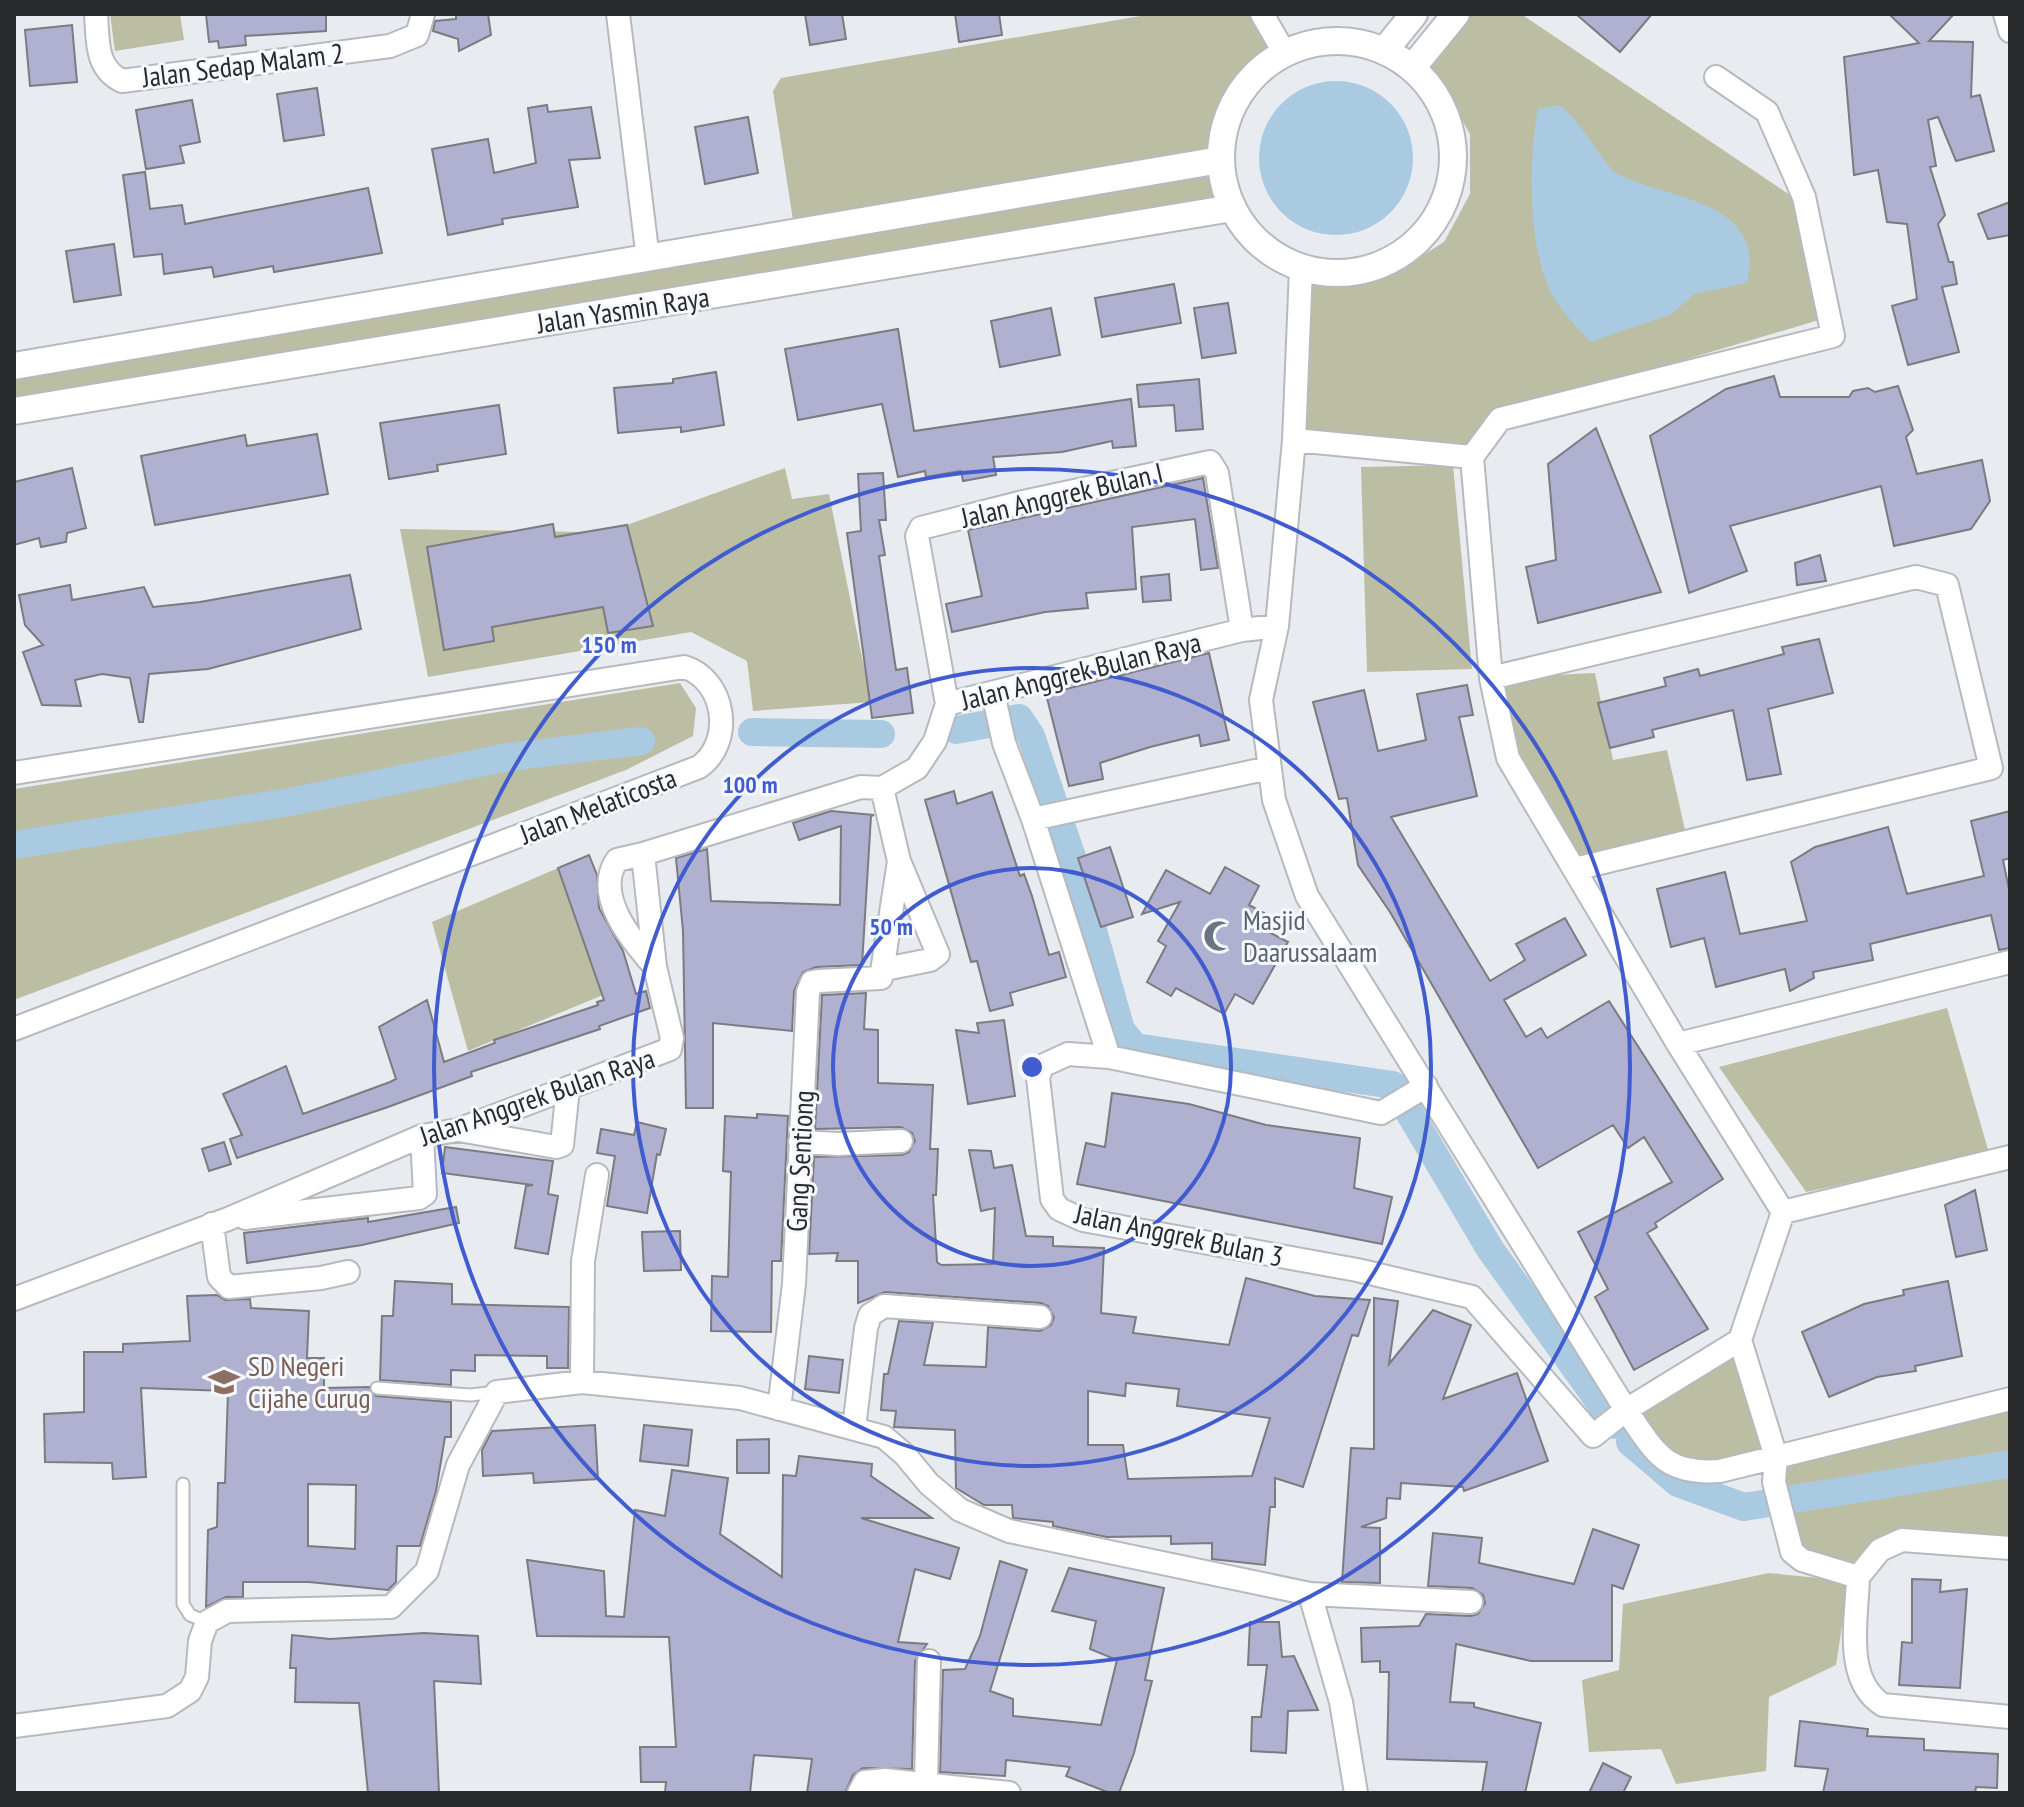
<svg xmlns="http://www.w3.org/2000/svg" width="2024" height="1807" font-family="'PT Sans Narrow',sans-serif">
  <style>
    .green { fill: #bbbea2 }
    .water { fill: #a9cae0 }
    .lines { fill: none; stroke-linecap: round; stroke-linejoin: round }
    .canal { stroke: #a9cae0; stroke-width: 28 }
    .building { fill: #b0b0d0; stroke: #7b7b80; stroke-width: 2; fill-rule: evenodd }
    .service-casing { stroke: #b6babf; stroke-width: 15 }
    .minor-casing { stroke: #b6babf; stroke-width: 26 }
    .tertiary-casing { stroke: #b6babf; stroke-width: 30 }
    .service { stroke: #fff; stroke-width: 11 }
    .minor { stroke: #fff; stroke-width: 22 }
    .tertiary { stroke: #fff; stroke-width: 26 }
    .ring { fill: none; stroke: #405ccf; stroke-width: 4 }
    .labels { text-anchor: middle; stroke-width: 6; stroke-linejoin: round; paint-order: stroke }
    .street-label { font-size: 28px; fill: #282a2c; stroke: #f5f9fe }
    .worship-label { font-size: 28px; fill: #5b616d; stroke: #f5f9fe; text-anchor: start }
    .education-label { font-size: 28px; fill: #785e54; stroke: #f5f9fe; text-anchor: start }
    .centre { fill: #405ccf; stroke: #f5f9fe; stroke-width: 4 }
    .ring-label { font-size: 24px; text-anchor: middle; font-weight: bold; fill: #405ccf; stroke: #f5f9fe; stroke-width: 6; stroke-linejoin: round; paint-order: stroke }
  </style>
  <rect width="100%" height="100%" fill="#e8ecf1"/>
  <path class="green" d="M110,14H180L184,40L115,51Z
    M1152,14H1263L1284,52C1220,106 1212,126 1232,208L14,412V366L795,233L773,91L781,78Z
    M1472,14H1521L1793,197L1819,320L1498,415L1472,457L1294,440L1301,269L1329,274L1398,271L1444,242L1470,194V134L1431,66Z
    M1453,465L1472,669L1367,672L1361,467Z
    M785,468L792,499L829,494L871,702L753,711L747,661L691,632L428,677L400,529L586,532L627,525Z
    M1595,673L1613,760L1667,750L1688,843L1575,869L1508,758L1491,678Z
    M680,683L696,708L693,736L626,770L14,1000V789Z
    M558,868L603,995L468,1051L432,922Z
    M1947,1008L1989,1153L1806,1192L1719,1067Z
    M1740,1340L1776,1457L2010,1399V1548L1902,1540L1858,1577L1802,1560L1776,1458L1678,1470L1626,1410Z
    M1769,1573L1849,1581L1836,1665L1769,1697L1766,1771L1676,1784L1661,1749L1589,1752L1582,1680L1619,1670L1623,1604Z"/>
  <path class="water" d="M1259 158a77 77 0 1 1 154 0a77 77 0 1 1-154 0Z
    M1559,105C1582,121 1604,167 1618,174C1668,200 1767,199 1747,283L1694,294L1672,314L1590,342C1578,328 1564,314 1554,298C1527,252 1528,160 1538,109Z"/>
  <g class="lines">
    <path class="canal" d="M956,730L1019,718L1031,736L1075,866L1121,1030L1135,1047L1393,1085L1490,1249L1616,1425
      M752,732L881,734
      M14,845L290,802L508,757L641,741
      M1630,1442L1678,1483L1744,1507L2010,1464"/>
  </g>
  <path class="building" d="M206,14H326V31L245,36L246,45L219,48L218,41L209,42Z
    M456,14H488L491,35L459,51L458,39L433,31L435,21L456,19Z
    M805,14H842L846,39L810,45Z
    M955,14H999L1002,35L959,42Z
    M1576,14H1652L1620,52Z
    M1889,14H1954L1929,41L1973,42L1971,97L1980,95L1994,151L1956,161L1938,117L1928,120L1936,166L1930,167L1945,215L1938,224L1949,262H1953L1957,284L1942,287L1959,352L1908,365L1892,306L1917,299L1907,224L1887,222L1878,170L1854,175L1844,57L1919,43Z
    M72,25L77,82L30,86L25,30Z
    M317,88L324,135L284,141L277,94Z
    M192,100L200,142L180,146L184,163L146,169L136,110Z
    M547,105L548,112L591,107L600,158L569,160L578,207L502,219L503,224L448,235L432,149L488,139L494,173L536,163L528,108Z
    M748,117L758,173L705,184L695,127Z
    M145,172L150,209L182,205L185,224L368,188L382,253L274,272L273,266L214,277L212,267L164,274L162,254L134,257L123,175Z
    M2010,202V235L1988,239L1978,214Z
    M114,244L121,295L74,302L66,251Z
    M1174,284L1181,323L1102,337L1095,298Z
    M1228,303L1236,353L1202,358L1194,308Z
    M1051,308L1060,355L1000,367L991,321Z
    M898,329L914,431L1131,399L1136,446L1113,448L1112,441L1062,452L993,457L996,475L963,481L961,471L926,477L925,471L898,477L882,404L798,420L785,349Z
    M716,372L724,425L681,432V427L618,433L614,388L673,383V379Z
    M1774,376L1780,397H1849L1853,391L1868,388L1875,392L1898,386L1913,430L1906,437L1917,474L1982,460L1990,501L1971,529L1894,546L1881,486L1730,526L1747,571L1689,593L1650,436L1726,389Z
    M1199,379L1203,429L1176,431L1174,405L1139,407L1137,385Z
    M499,405L506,454L437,465L438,471L389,479L380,423Z
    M1596,428L1661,592L1538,623L1526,567L1556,560L1548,464Z
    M317,434L328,494L155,525L141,456L245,435L247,446Z
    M72,468L86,528L67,533L66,542L41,547L39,538L14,545V482Z
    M883,473L886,520H879L885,555L879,556L896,670L907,668L913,713L872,718L847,533L861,531L858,474Z
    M1203,478L1218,568L1201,570L1195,519L1132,527L1136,589L1086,593L1088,608L1045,612L952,632L946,604L982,596L968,530Z
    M553,524L555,537L627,525L653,626L608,633L603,607L492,627L494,641L444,650L427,547Z
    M1820,555L1826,581L1797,585L1795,563Z
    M1169,574L1171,600L1143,602L1141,577Z
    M350,575L361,629L208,669L149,674L143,722H139L130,678L102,674L75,680L81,706L42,705L23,652L43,645L25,625L19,595L70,585L72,600L144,587L153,607L200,602Z
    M1819,639L1833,693L1768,709L1781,774L1747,780L1733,710L1652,730L1654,737L1610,748L1598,703L1666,686L1664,678L1698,669L1700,676L1784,654L1782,647Z
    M1209,653L1229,740L1201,746L1199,735L1150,747L1100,763L1103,779L1069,786L1046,694Z
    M1467,685L1473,715L1459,717L1477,796L1391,817L1490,981L1525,960L1516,944L1565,918L1586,955L1504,1000L1526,1037L1541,1028L1547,1038L1609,1001L1723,1179L1655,1223L1657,1227L1647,1233L1708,1329L1634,1370L1595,1297L1608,1289L1578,1232L1672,1182L1644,1137L1628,1148L1613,1125L1538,1168L1390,912L1358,865L1347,798L1339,799L1313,702L1364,690L1378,751L1426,740L1417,694Z
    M954,791L957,804L992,792L1020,876L1024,874L1032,896L1049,955L1059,952L1066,977L1010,993L1013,1005L990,1011L977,961L971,962L925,800Z
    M831,811L874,815L871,816L862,965L816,967L803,972L794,991L792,1031L713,1023V1108H686L683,931L676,858L707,849L711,901L840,905L841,826L799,840L793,823Z
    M2010,811V858L2003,860L2010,894V948L1999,950L1991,915L1870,944L1873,960L1813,972L1814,978L1790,991L1785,969L1716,987L1704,938L1671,947L1657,889L1725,872L1740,934L1807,921L1791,862L1815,847L1888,827L1907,894L1984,876L1971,821Z
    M1110,847L1133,917L1101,927L1078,858Z
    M589,855L597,875L599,908L623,951L636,994L646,991L650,1008L599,1026L600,1029L471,1072L472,1076L388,1107L237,1158L230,1139L242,1135L223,1094L286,1066L303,1114L390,1082L396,1079L379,1027L427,1000L444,1062L495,1043L494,1040L598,1005L597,1002L604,1000L558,868Z
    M1225,867L1259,886L1249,905L1275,919L1269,932L1288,942L1253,1004L1235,994L1224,1014L1176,988L1171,996L1147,982L1166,946L1158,941L1180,902L1142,914L1166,870L1210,894Z
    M866,993L864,1029L878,1030V1083L933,1085L930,1149H938L936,1195H933L937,1262L941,1265L993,1264L995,1208L981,1211L969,1150L991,1151L994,1168L1012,1165L1026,1236L1053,1237V1246L1104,1248L1101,1313L1136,1317L1133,1333L1229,1345L1246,1278L1315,1296L1370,1300L1358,1336L1352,1335L1303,1487L1275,1478V1507H1270L1265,1565L1212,1559V1543L1171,1544V1536L1107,1537L1053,1526V1522L1013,1518L1012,1505H984L956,1488L955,1430L894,1427L896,1411L881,1410L884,1374H888L899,1321L933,1323L924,1365L986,1367L988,1327L1040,1331L1051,1325L1054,1317L1048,1306L1041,1303L885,1292L858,1303V1261H836L838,1253L809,1254L814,1157L902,1155L909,1152L915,1141L912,1133L901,1127L815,1129L822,995ZM1126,1383L1179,1389L1177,1406L1270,1418L1252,1476L1128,1479L1123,1445H1088V1391L1125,1396Z
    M1004,1020L1015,1096L968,1104L956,1030L979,1033L977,1023Z
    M1112,1093L1189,1104L1266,1125L1360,1138L1354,1188L1392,1197L1382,1244L1077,1184L1086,1143L1105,1147Z
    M757,1114L788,1116L781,1261H772L771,1332L711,1331L712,1276L728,1277L731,1172L723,1171L725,1116L757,1118Z
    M637,1122L666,1129L660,1155L657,1154L647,1213L607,1206L615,1156L597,1153L601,1129L634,1135Z
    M224,1142L231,1164L209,1171L202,1149Z
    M445,1147L553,1161L548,1194L558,1196L548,1254L515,1248L526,1186L533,1185L442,1173Z
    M1975,1190L1987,1250L1956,1257L1945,1205Z
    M456,1207L459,1223L362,1245L247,1263L244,1233L368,1218V1222Z
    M680,1231L681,1270L644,1271L642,1232Z
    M395,1281L452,1284V1304L569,1307L568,1368H547V1356L475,1355V1371L451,1370V1385L380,1380L382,1316H393Z
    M1948,1281L1962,1356L1915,1366L1916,1371L1877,1377L1829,1397L1802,1332L1864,1304L1904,1295L1903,1290Z
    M217,1295L225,1300L250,1299L251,1308L309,1311L307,1358H324V1388L369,1387L376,1396L451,1402V1437H445L436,1491L420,1546H397L396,1582L388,1590L309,1582H243V1597H226L206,1607L208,1530L217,1527L218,1483H225L228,1391L141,1388L146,1477L113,1479L112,1463L45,1462L44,1414L84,1412V1352H123V1344L190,1341L187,1296ZM308,1484L356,1485L355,1549L308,1546Z
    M1374,1298L1398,1301L1389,1364L1433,1310L1471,1325L1443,1399L1517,1373L1548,1461L1464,1491L1463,1487L1401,1483L1400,1499L1387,1498L1386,1518L1361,1527L1380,1528V1583L1342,1582L1351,1448L1374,1449Z
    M809,1356L843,1360L839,1393L805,1389Z
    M595,1425L598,1479L534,1483L533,1473L483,1476L482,1450L492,1431Z
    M644,1425L692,1430L688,1466L640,1461Z
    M769,1439V1473H737V1440Z
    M799,1456L872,1464L871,1476L932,1518H861L959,1548L950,1579L915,1569L898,1642L927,1644L915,1661L912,1769L863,1768L853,1775L845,1793H807L812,1759L754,1755L750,1793H665L666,1782H641L640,1747H676L669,1637L537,1636L527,1560L604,1571L606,1616L624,1617L635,1510L665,1516L672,1470L728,1478L720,1534L782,1577L783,1475L796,1476Z
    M1593,1529L1639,1545L1623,1589L1612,1585V1661H1531L1456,1644L1450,1702L1474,1703V1707L1541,1723L1525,1793H1482L1487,1762L1387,1759L1389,1672H1380V1661L1362,1662L1361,1628L1419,1626L1426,1614L1471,1616L1478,1614L1485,1603L1483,1595L1472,1588L1428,1586L1433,1533L1482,1538L1479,1563L1574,1584Z
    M1000,1561L1027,1570L990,1691L1013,1699V1716L1101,1725L1117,1660L1090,1649L1096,1621L1052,1611L1069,1568L1164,1588L1145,1680L1152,1681L1134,1753L1119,1793H1110L1066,1776L1070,1767L1006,1760L1005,1776L940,1772L943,1670L965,1669L980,1636Z
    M1912,1579L1941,1580L1940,1592L1967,1589L1960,1688L1899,1685L1902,1642L1912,1643Z
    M1250,1622H1279L1282,1657L1294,1656L1318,1710L1288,1711L1286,1753L1251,1751L1252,1717H1261L1267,1665H1248Z
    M424,1633L478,1636L481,1684L434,1681L439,1793H368L359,1703L295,1702L296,1668H290L292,1635L330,1639Z
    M1800,1721L1868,1729L1867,1736L1924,1739V1750L1998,1754L1997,1788L1976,1787L1975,1793H1823L1828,1769L1795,1766Z
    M1603,1763L1631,1777L1623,1793H1589Z"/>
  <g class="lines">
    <defs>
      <path id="service" d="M377,1388L470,1395L497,1392
        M183,1484V1604L190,1615L207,1622"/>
      <path id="minor" d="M96,14C98,40 95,68 122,81L390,46L417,35L423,14
        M618,14L648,259
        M1262,14L1284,52
        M2005,14L2010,31
        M1301,269L1294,440L1277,626L1261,700L1274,800L1307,896L1626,1410C1655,1452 1664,1475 1720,1471L2010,1399
        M1294,440L1472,457L1500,419L1833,336L1804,197L1767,112L1716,77
        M1472,457L1491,678L1508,758L1678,1044L1783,1212
        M1491,678L1916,577L1947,585L1991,768L1575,869
        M993,693L1004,743L1033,819L1109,1057
        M947,704L917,536L921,528L1023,502L1210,462L1217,473L1242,630
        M14,773L684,667C725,679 735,742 699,767L14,1029
        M882,788L899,861L938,954L930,960L885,969
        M1033,819L1269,768
        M643,854L617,860C593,895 632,941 655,967
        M1678,1044L2010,962
        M1426,1086L1381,1113L1109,1057L1068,1054L1042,1066L1038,1078L1052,1199L1059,1209L1083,1220L1357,1270L1472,1297L1593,1436L1626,1410L1740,1340
        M459,1130L556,1147L562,1145L568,1088
        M800,1142L838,1144L901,1141
        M245,1218L419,1198L425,1194L422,1136
        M212,1224L219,1277L229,1287L321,1278L348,1272
        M14,1299L228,1219L422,1136L458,1130L670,1049L672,1038L655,967L643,854L861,787L882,788L917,768L935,741L947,704L1242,630L1277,626
        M582,1382L583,1261L597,1175
        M779,1409L794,1284L808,992L812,982L818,981L881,978L899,861
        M854,1428L866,1328L870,1315L884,1306L1040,1317
        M1858,1577L1802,1560L1792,1552L1774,1482L1776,1457L1740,1340L1783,1212L2010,1157
        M1858,1577C1857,1619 1843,1680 1883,1705L2010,1717
        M1858,1577L1880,1550L1902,1540L2010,1548
        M1310,1594L1471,1602
        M14,1726L167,1706L190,1691L197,1677L200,1641L207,1622L227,1611L391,1607L427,1571L458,1465L497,1392L582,1382L740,1398L884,1437L905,1455L929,1484L960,1510L1009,1531L1310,1594L1341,1702L1356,1793
        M926,1782L929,1661
        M859,1793L865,1782L885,1780L1009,1793"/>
      <path id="tertiary" d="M1221 157a116 116 0 1 1 232 0a116 116 0 1 1-232 0Z
        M1385,50L1414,14
        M1412,68L1456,14
        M14,366L1220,160
        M14,411L1232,208"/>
    </defs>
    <use href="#service" class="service-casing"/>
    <use href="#minor" class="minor-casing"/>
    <use href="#tertiary" class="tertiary-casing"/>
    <use href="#service" class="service"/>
    <use href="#minor" class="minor"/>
    <use href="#tertiary" class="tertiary"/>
  </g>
  <g class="ring">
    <circle cx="1032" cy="1067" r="199"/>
    <circle cx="1032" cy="1067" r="399"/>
    <circle cx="1032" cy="1067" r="598"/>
  </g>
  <defs>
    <symbol id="mosque-bare" viewBox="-9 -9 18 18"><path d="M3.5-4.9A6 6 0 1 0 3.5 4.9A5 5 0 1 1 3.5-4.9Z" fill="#6b7280" stroke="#f5f9fe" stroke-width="2.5" paint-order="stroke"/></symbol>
    <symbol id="school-bare" viewBox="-9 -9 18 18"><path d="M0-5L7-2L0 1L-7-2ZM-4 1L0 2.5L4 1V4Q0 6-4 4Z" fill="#8d6e63" stroke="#f5f9fe" stroke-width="2.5" paint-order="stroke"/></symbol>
  </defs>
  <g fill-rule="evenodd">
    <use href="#mosque-bare" x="1197" y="914" width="44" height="44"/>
    <use href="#school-bare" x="202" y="1360" width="44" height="44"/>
  </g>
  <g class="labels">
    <g class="street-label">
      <text transform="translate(243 65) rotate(-7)" y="10">Jalan Sedap Malam 2</text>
      <text transform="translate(623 310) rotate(-9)" y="10">Jalan Yasmin Raya</text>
      <text transform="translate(1062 495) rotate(-13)" y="10">Jalan Anggrek Bulan I</text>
      <text transform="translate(1081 671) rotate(-14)" y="10">Jalan Anggrek Bulan Raya</text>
      <text transform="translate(598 806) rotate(-21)" y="10">Jalan Melaticosta</text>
      <text transform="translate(537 1097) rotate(-19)" y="10">Jalan Anggrek Bulan Raya</text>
      <text transform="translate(800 1161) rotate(-87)" y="10">Gang Sentiong</text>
      <text transform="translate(1179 1235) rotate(12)" y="10">Jalan Anggrek Bulan 3</text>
    </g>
    <g class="worship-label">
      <text x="1243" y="930">Masjid<tspan x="1243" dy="32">Daarussalaam</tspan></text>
    </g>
    <g class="education-label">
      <text x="248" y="1376">SD Negeri<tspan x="248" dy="32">Cijahe Curug</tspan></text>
    </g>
  </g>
  <circle cx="1032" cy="1067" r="12" class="centre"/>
  <g class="ring-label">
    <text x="609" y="653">150 m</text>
    <text x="750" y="793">100 m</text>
    <text x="891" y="935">50 m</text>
  </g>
  <rect width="2024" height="1807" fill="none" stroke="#282a2c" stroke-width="32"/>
</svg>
